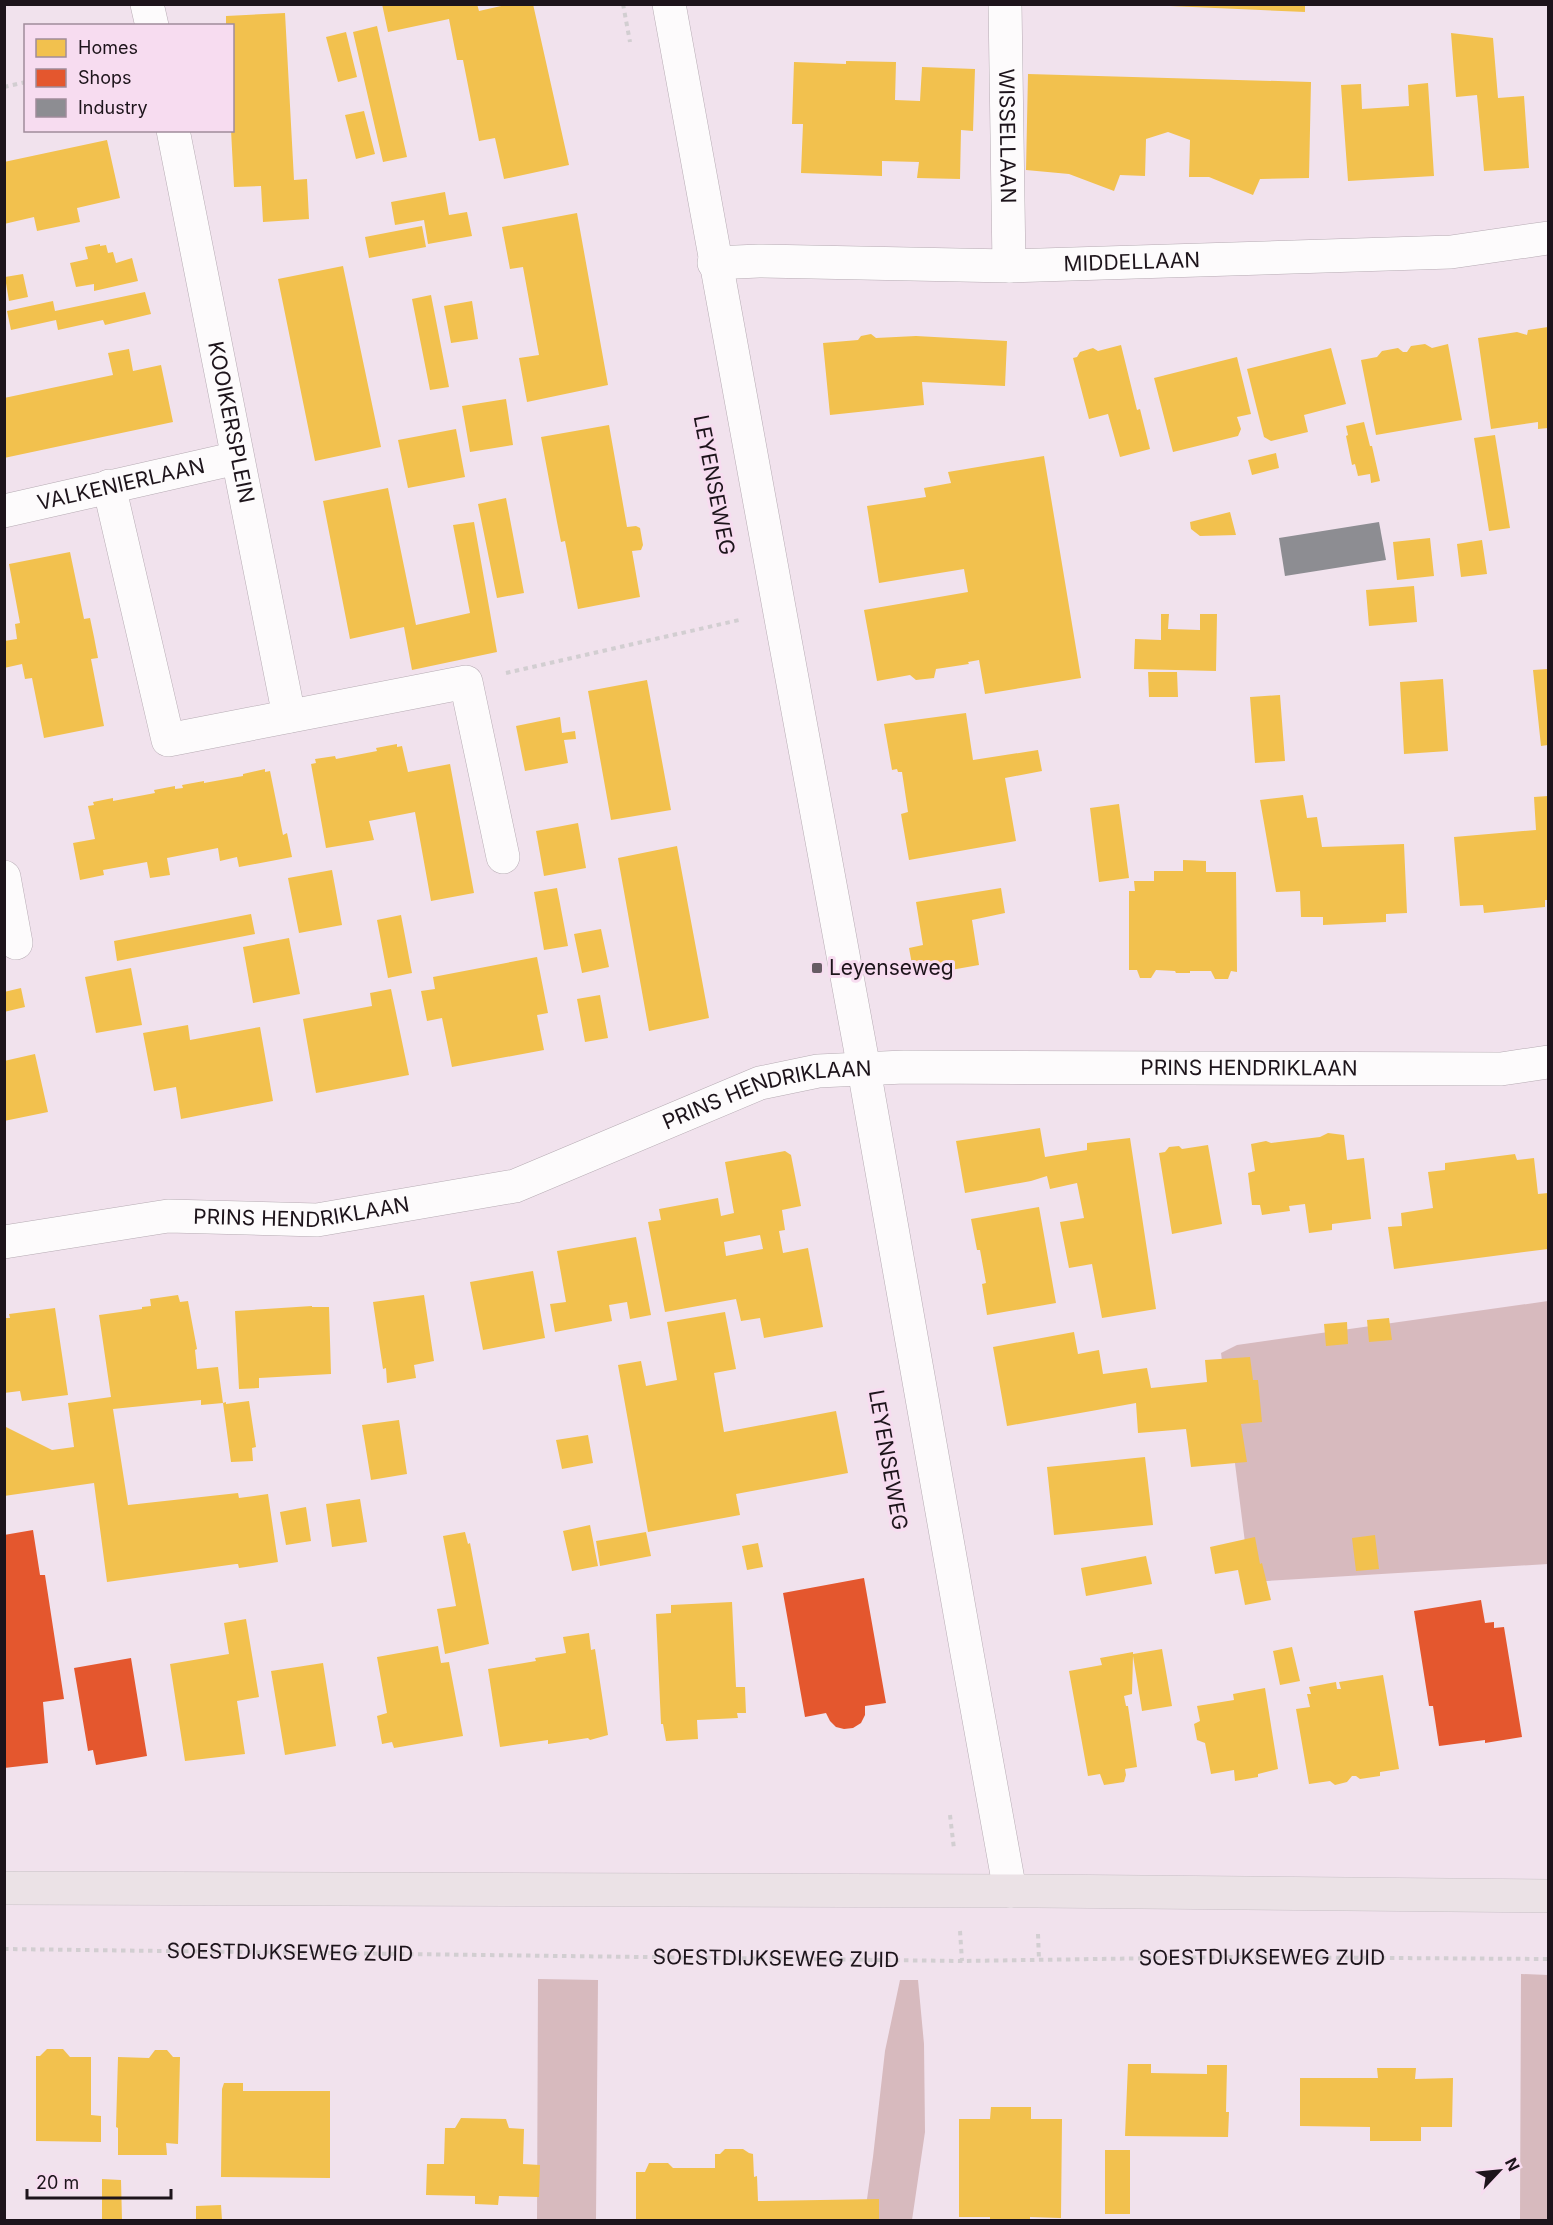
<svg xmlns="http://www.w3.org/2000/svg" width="1553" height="2225" font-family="Inter,sans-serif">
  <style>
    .forest { fill: #d7babe }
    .homes { fill: #f2c14e; fill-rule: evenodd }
    .shops { fill: #e4572e }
    .industry { fill: #8d8d92 }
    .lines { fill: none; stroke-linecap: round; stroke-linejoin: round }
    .minor-casing { stroke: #b6abb3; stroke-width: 34 }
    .major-casing { stroke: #c9c1c7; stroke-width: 34 }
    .path { stroke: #d2ced1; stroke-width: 4; stroke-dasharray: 4.5 4.5; stroke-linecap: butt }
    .minor { stroke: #fdfbfc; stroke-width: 33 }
    .major { stroke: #ebe2e6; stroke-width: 33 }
    .poi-dot { fill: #675c64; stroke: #f7dcf0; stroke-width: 2 }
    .labels { text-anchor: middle; stroke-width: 6; stroke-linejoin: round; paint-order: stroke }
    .street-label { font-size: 21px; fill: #1d141b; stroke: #f7dcf0 }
    .poi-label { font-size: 21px; fill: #1d141b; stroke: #f7dcf0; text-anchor: start }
  </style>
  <rect width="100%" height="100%" fill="#f1e2ed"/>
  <path class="forest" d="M1548,1301V1564L1250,1582L1221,1353L1237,1345Z
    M1521,1974L1548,1975V2220H1520Z
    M538,1979L598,1980L596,2220H537Z
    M900,1980H918L924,2044L925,2132L912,2220H864L873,2157L885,2051Z"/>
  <path class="homes" d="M382,4H477L479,11L510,4H533L569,165L504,179L495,138L479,141L463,60H457L449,19L388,32Z
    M1170,4H1305V12L1170,6Z
    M285,13L294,180L307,179L309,219L263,222L261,186L234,187L231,130L232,26H226V16Z
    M377,26L407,157L383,162L353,32Z
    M346,32L357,77L338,82L326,37Z
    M1451,33L1493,38L1498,98L1524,96L1529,168L1484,171L1477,95L1456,97Z
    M846,61L896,62L895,100L920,101L922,67L975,69L973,131L961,130L960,179L917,178L919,162L882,161V176L801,173L803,124H792L794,62L846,64Z
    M1028,74L1311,82L1309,178L1260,179L1253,195L1209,177H1189L1190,140L1168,132L1146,139L1145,176L1120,175L1114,191L1069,174L1026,170Z
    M1428,83L1434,176L1348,181L1341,85L1361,84L1362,109L1409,106L1408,85Z
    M364,111L375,154L356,159L345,115Z
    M107,140L120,198L77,208L80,222L37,231L34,217L4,224V162Z
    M445,192L449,215L467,212L472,236L428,244L424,220L395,225L391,202Z
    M577,213L608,385L527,402L519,358L539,355L523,267L510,269L502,227Z
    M422,226L426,247L369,258L365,237Z
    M100,244V246L106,245L108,253L113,252L116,263L132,258L138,281L94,291V284L76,287L70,263L88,259L85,247Z
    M343,266L381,447L315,461L278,279Z
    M23,274L28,297L9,301L5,277Z
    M145,292L151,314L105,325L103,320L58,330L56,320L11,330L7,311L53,301L55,311Z
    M431,295L449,387L430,390L412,299Z
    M472,301L478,339L451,343L444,306Z
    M1548,327V428L1538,429V422L1491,429L1478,338L1517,332L1527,335L1528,330Z
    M871,334L876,338L916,336L1007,341L1005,386L922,382L924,405L830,415L823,343L858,340L861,336Z
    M1425,344L1432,348L1448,344L1462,420L1376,435L1361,360L1377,357L1382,351L1398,348L1403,352H1407L1411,346Z
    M1121,345L1137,410L1140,409L1150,449L1120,457L1108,414L1089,419L1073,358L1077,357L1080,352L1093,348L1098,351Z
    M1331,348L1346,404L1304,415L1308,432L1271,441L1264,437L1247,369Z
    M129,349L133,371L161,365L173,422L4,458V398L113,375L108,353Z
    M1237,357L1251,414L1237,417L1241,429L1238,436L1173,452L1154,378Z
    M506,399L513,445L470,452L462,406Z
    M1364,422L1370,446H1372L1380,481L1371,483L1370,474L1358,476L1355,464L1352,465L1346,436L1348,435L1346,426Z
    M609,425L627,527L636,526L640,528L643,545L641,550L632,551L640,597L578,609L565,541L561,542L557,522L541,437Z
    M456,429L465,477L408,488L398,440Z
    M1495,435L1510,528L1489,531L1474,438Z
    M1276,453L1279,468L1252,475L1248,460Z
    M1044,456L1081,678L985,694L979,660L968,662L969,664L936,669L934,678L916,680L910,675L877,681L864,610L968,592L964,569L879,583L867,506L926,497L924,488L951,483L948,472Z
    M388,488L416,625L470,613L453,525L474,522L497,652L412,670L404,627L350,639L323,501Z
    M506,498L524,593L497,598L478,504Z
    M1230,512L1236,535L1200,536L1191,529L1190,522Z
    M1430,538L1434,576L1397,580L1393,542Z
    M1482,540L1487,574L1461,577L1457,544Z
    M70,552L84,619L90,618L94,637L98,658L91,659L104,726L44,738L32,678L25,679L22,664L4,668V641L17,639L15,624L20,623L9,564Z
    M1414,586L1417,622L1369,626L1366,590Z
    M1161,614H1169L1168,629L1200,630V614H1217L1216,671L1134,669L1135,639L1161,640Z
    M1548,669V745L1541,746L1533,670Z
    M1148,672H1177L1178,697H1149Z
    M1443,679L1448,751L1404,754L1400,682Z
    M647,680L671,810L611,820L588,691Z
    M1280,695L1285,761L1255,763L1250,697Z
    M966,713L973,760L1038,750L1042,771L1005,778L1016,841L909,860L901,814L908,812L902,772H898L897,769L892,770L884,724Z
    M560,717L562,733L575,731L576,739L564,740L568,763L525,771L516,726Z
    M397,744V747L402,746L408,772L450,764L474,893L431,901L415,812L369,821L374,840L326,848L311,764L316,763L315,759L335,756L336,759L377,751L376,748Z
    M265,769V772L270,771L283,835L287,833L292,857L239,867L237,857L220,861L218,848L167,858L170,875L150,878L147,862L103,870L104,875L80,880L73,843L95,839L88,806L94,805L93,802L113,798V801L155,793L154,790L175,786V789L183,788L182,785L204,781V783L243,776V774Z
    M1303,795L1307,818L1317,817L1322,847L1404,844L1407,913L1386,914V922L1323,925V917H1301L1300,891L1276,892L1260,800Z
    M1548,796V900H1545V907L1484,913L1483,905L1460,906L1454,837L1536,830L1534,797Z
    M1119,804L1129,878L1099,882L1090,808Z
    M578,823L586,868L544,876L536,831Z
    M677,846L709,1018L649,1031L618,858Z
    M1183,860L1206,861V872H1236L1237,972L1231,971L1228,979H1215L1211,971H1190V973H1176L1175,971L1156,970L1151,978H1140L1137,970H1129V891H1135L1134,881H1154V871H1183Z
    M332,870L342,925L299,933L288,878Z
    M557,888L568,946L544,950L534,892Z
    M1001,888L1005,913L972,920L979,965L928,974L927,968L913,970L909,948L923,945L916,902Z
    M251,914L255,934L117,961L114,941Z
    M401,915L412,973L388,978L377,920Z
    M601,929L609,967L582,973L574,934Z
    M289,938L300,994L253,1003L243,947Z
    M537,957L548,1013L537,1015L544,1050L452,1067L442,1018L427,1021L421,991L435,989L433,977Z
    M131,968L142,1025L96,1033L85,977Z
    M21,988L25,1007L4,1012V992Z
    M391,989L409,1075L316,1093L303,1019L372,1006L370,993Z
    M600,995L608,1038L585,1042L577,999Z
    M188,1025L190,1040L260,1027L273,1101L181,1119L176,1087L154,1091L143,1033Z
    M35,1054L48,1112L4,1121V1061Z
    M1040,1128L1045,1157L1087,1150V1143L1130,1138L1156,1309L1102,1318L1092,1264L1069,1268L1060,1222L1084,1218L1077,1183L1050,1189L1047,1176L1031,1181L965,1193L956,1141Z
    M1328,1133L1344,1135L1347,1160L1364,1158L1371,1219L1332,1224V1230L1309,1233L1305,1204L1289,1206L1290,1211L1262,1215L1260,1205H1252L1248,1173L1255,1171L1251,1144L1266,1141L1271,1143L1320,1137Z
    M1208,1145L1222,1224L1172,1234L1159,1153L1165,1152L1169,1147L1179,1146L1182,1149Z
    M785,1151L791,1155L801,1206L782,1210L785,1230L779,1231L783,1253L808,1248L823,1327L764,1338L760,1318L741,1321L736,1299L665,1312L648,1222L661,1220L659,1209L718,1198L721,1216L734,1213L725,1162ZM760,1235L763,1249L726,1256L724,1242Z
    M1515,1154L1517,1160L1534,1158L1538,1194L1548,1193V1249L1394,1269L1388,1227L1402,1226L1401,1213L1433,1208L1428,1172L1445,1170V1163Z
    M1039,1207L1056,1303L987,1315L982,1284L986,1283L980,1250H977L971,1219Z
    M636,1237L651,1315L630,1319L627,1302L609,1305L612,1321L555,1332L550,1304L566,1302L557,1251Z
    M533,1271L545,1338L483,1350L470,1282Z
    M178,1295L180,1302L188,1301L197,1349L195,1350L197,1369L218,1367L223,1403L226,1402V1404L249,1401L256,1447L252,1448L253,1461L231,1462L223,1403L201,1405V1400L113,1409L128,1505L238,1493L239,1498L268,1494L278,1562L239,1568L238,1564H236L107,1582L94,1483L4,1496V1432L6,1427L52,1450L74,1447L68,1403L111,1397L99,1315L142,1309V1307L151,1306L150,1299Z
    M424,1295L434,1361L414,1365L416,1378L387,1383L386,1368L383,1369L373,1302Z
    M312,1306V1307H329L331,1374L259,1378V1388L239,1389L235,1311Z
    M55,1308L68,1395L22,1401L20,1391L4,1393V1318H10L9,1314Z
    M725,1312L736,1369L714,1373L724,1432L836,1411L848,1473L736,1494L740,1515L648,1532L618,1365L641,1361L646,1386L677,1380L667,1322Z
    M1389,1318L1392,1340L1369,1342L1367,1320Z
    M1347,1322L1348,1344L1326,1346L1324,1324Z
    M1074,1332L1078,1354L1099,1350L1103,1374L1147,1368L1151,1388L1207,1382L1205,1360L1250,1357L1253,1380H1258L1262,1422L1241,1424L1247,1462L1191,1467L1186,1429L1138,1433L1136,1403L1007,1426L993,1347Z
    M399,1420L407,1474L371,1480L362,1425Z
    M588,1435L593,1463L562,1469L556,1440Z
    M1145,1457L1153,1525L1054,1535L1047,1467Z
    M360,1499L367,1542L332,1547L326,1504Z
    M306,1507L311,1541L286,1545L280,1512Z
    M590,1525L598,1566L572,1571L563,1531Z
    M465,1532L468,1544L470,1543L489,1644L445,1654L437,1609L456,1606L443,1536Z
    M646,1532L651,1556L600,1566L596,1541Z
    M1375,1535L1379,1569L1356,1571L1352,1538Z
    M1255,1537L1260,1564L1262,1563L1271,1600L1245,1605L1238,1570L1215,1574L1210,1547Z
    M758,1543L763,1567L747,1570L742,1546Z
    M1146,1556L1152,1584L1086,1596L1081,1568Z
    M732,1602L736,1687H745L746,1713H737L738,1718L697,1720L698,1739L666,1741L663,1724H661L656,1614L671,1613V1605Z
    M246,1619L259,1697L237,1701L245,1754L185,1761L170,1664L229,1654L224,1623Z
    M589,1633L591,1650L595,1649L608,1735L590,1740L588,1738L548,1744V1740L500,1747L488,1669L536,1661L535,1658L566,1653L563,1637Z
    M438,1646L441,1663L449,1662L463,1736L394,1748L392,1742L382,1744L377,1716L387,1713L377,1657Z
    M1292,1647L1300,1681L1280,1685L1273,1651Z
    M1162,1649L1172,1706L1142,1711L1133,1656L1132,1694L1124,1696L1126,1706H1128L1137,1767L1125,1769L1126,1775L1124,1782L1104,1785L1100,1774L1088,1776L1069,1671L1102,1665L1100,1658L1133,1652V1654Z
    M323,1663L336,1746L285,1755L271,1671Z
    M1383,1675L1399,1769L1380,1772V1776L1360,1779L1356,1776H1352L1347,1782L1335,1785L1330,1781L1309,1784L1296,1709L1310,1707L1307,1694H1311L1309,1687L1336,1682L1337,1689H1341L1339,1682Z
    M1265,1688L1278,1769L1258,1774V1777L1235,1781L1234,1770L1211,1774L1205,1743L1197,1740L1194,1724L1200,1721L1197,1706L1234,1700L1233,1694Z
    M47,2049H63L70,2057H91V2115L101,2116V2142L36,2141V2056H40Z
    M155,2050H167L173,2057H180L178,2144L166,2143L167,2155H118V2128L116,2127L118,2057L149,2058Z
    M1128,2064H1151V2073L1207,2074V2065H1227L1226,2112H1229L1228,2137L1125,2136Z
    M1377,2068H1416L1415,2079L1453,2078L1452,2127H1421V2141H1370V2127L1300,2126V2078H1378Z
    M224,2083H243V2091H330V2178L221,2177L222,2089Z
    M991,2107H1031V2119H1062L1061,2218L1030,2217V2220H990V2217H959V2119H990Z
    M461,2118L506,2119L509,2128L524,2129L523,2164L540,2165L539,2197L499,2196L498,2205L475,2204V2196L426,2195L427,2164H444L445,2128H455Z
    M725,2149H743L749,2153L753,2154L754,2177L757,2176L758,2201L879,2199V2220H636V2172H645L649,2163H668L673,2168H715V2154H720Z
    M1105,2150H1130V2214H1105Z
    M102,2179L121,2180L122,2220H102Z
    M221,2205L222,2220H196V2206Z"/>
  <path class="shops" d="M33,1530L40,1575H45L64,1699L43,1702L48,1763L4,1768V1535Z
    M864,1578L886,1703L865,1706V1715L861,1723L853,1728L844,1729L836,1727L830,1721L826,1713L805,1717L783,1593Z
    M1481,1600L1485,1623L1494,1622V1628L1504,1627L1522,1737L1485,1743V1740L1439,1746L1433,1706H1429L1414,1611Z
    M131,1658L147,1756L96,1765L93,1750L88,1751L74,1668Z"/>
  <path class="industry" d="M1379,522L1386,560L1285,576L1279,538Z"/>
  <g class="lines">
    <defs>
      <g id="minor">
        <path d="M147,4L152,26"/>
        <path d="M669,4C730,353 797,699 860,1047C911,1328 958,1610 1010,1891"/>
        <path id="s2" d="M1005,4L1009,266"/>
        <path id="s3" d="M173,130L289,716"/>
        <path id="s4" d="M714,263L759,261L1009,266L1451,252L1548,238"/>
        <path d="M109,486L168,740L466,682L503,857"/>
        <path id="s5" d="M4,511L237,458"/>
        <path d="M4,877L16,943"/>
        <path id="s6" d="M4,1242L168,1216L317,1220L515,1186L760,1083L818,1071L904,1067L1501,1069L1548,1062"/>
      </g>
      <path id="major" d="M4,1888L1037,1891L1548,1896"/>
    </defs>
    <use href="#minor" class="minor-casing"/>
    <use href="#major" class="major-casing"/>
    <g class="path">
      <path d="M623,4L630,42"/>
      <path d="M4,87L26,82"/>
      <path d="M506,673L739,620"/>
      <path d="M950,1815L954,1849"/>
      <path d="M960,1931L962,1961"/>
      <path d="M1038,1934L1039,1960"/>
      <path id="s1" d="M4,1949L962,1961L1231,1957L1548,1959"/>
    </g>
    <use href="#minor" class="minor"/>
    <use href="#major" class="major"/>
  </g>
  <rect class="poi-dot" x="811" y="962" width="12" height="12" rx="3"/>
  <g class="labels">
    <g class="street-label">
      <text dy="7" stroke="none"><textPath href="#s2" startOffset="132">WISSELLAAN</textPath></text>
      <text dy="7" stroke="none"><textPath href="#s4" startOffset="418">MIDDELLAAN</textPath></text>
      <text dy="7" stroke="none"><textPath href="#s3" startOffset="298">KOOIKERSPLEIN</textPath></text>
      <text dy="7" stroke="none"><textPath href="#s5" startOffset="120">VALKENIERLAAN</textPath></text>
      <text transform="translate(714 485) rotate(79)" y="7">LEYENSEWEG</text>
      <text dy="7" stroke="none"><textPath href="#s6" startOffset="1272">PRINS HENDRIKLAAN</textPath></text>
      <text dy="7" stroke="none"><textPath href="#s6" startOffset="786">PRINS HENDRIKLAAN</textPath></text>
      <text dy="7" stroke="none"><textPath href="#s6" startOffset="300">PRINS HENDRIKLAAN</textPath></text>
      <text transform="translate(888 1460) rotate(80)" y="7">LEYENSEWEG</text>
      <text dy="7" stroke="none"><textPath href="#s1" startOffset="286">SOESTDIJKSEWEG ZUID</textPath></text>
      <text dy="7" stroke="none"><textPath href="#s1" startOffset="1258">SOESTDIJKSEWEG ZUID</textPath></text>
      <text dy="7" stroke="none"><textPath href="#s1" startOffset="772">SOESTDIJKSEWEG ZUID</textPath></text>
    </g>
    <g class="poi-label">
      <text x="829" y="975">Leyenseweg</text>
    </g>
  </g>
  <rect width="1553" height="2225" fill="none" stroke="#1d141b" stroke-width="12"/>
  <rect x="24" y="24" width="210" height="108" fill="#f7dcf0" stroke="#a08c9b" stroke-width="1.5"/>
  <rect x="36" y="39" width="30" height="18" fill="#f2c14e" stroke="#a08c9b" stroke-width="1.5"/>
  <text x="78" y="54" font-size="18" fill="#1d141b">Homes</text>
  <rect x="36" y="69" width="30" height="18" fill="#e4572e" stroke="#a08c9b" stroke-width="1.5"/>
  <text x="78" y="84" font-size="18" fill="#1d141b">Shops</text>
  <rect x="36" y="99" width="30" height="18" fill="#8d8d92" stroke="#a08c9b" stroke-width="1.5"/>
  <text x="78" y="114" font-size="18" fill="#1d141b">Industry</text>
  <g transform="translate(1499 2171) rotate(64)" stroke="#f7dcf0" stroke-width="4.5" paint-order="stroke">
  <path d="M0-4.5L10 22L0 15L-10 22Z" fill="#1d141b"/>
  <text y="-9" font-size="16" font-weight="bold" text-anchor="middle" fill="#1d141b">N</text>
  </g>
  <path d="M27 2189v9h144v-9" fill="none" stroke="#1d141b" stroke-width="3"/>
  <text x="36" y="2189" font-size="18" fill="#1d141b" stroke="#f7dcf0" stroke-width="4.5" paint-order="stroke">20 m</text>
</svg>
